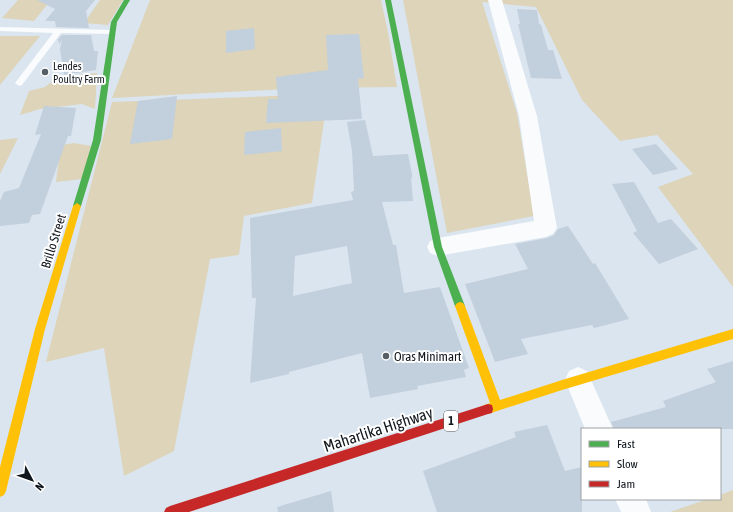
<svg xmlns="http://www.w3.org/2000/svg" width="733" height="512" font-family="'Asap Condensed',sans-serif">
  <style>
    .green { fill: #ddd4b9 }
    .building { fill: #c2cfdc; fill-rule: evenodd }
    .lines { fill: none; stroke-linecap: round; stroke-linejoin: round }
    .lane { fill: #f9fbfd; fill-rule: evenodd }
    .street { fill: #f9fbfd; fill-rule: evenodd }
    .fast { fill: #4caf50; fill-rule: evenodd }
    .slow { fill: #ffc107; fill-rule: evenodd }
    .jam { fill: #c62828; fill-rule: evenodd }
    .poi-dot { fill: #575f66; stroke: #fff; stroke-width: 1.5 }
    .labels { text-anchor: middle; stroke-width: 4; stroke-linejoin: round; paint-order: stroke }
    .far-poi-label { font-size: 11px; fill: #10171d; stroke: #fff; text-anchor: start }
    .shield { fill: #fff; stroke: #585d61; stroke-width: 1 }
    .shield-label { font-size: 12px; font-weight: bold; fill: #10171d }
    .street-label { font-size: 13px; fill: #10171d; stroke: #fff }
    .poi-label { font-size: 13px; fill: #10171d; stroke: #fff; text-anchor: start }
    .near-street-label { font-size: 16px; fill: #10171d; stroke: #fff }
  </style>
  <rect width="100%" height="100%" fill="#dae5ef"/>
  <path class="green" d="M18,0H51L34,21L2,18Z
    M100,0H123L108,25L84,23Z
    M150,0H381L388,32L397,87L307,88L112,98Z
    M403,0H733V287L658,187L693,174L657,135L620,141L582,100L536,7L482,2L517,113L534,216L447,233Z
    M0,36H40L0,85Z
    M97,73L95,109L82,104L40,109L20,115L29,91L45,87L58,77Z
    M328,94L312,203L244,216L239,255L210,259L174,451L124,476L104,348L46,362L112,102Z
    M18,138L0,174V140Z
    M74,143L91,146L82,179L56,182L59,158L44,148Z
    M733,490V512H670L708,499H720V495Z"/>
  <path class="building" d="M37,0H95L86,11L89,28L56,27L55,21H45L55,9Z
    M517,9L537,10L539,24L541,25L548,50H553L562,79L531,78L518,24H520Z
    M254,28L255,49L226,53V31Z
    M359,34L364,78L358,79L362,119L266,123L268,99H278L276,77L328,70L326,35Z
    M62,35H91L94,51H98L96,70L64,75L60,49L62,40L59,44L58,39Z
    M177,96L172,139L130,144L138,101Z
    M44,106L76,108L71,136H68L40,214L32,215L29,223L0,226V201L4,192L19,188L41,134L35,135Z
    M365,120L373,156L408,154L412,174V178H411L413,201L382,202L393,245H396L404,293L440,287L469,368L464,370L466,377L417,386L418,389L370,398L362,353L289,372V374L250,383L256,298H252L250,218L353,200L351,192L354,191L352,151L347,122ZM347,246L352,283L293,296L295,256Z
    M281,128L282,151L244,155L245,132Z
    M656,144L678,169L653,175L632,149Z
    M634,182L658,223L671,219L698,249L659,264L633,233L637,231L612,184Z
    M568,226L593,264L595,263L629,319L594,328L592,325L521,339L528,354L495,362L465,284L528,269L515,244L547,238L554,235L558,229Z
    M733,361V429H614L611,422L666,407L663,401L716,382L707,369Z
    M547,425L565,471L582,467V512H437L423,471L516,437L514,432Z
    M331,491L334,512H278L277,507Z"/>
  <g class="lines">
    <path class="lane" d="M0,27L113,30L117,32L113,34L61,33L22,85L19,86L15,83L53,33L0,31Z"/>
    <path class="street" d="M488,0H502L537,116L557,228L553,234L546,237L438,256L430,253L427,247L430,241L438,238L534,221L519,116Z
      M578,367L587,371L613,429H585L565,380L569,371Z
      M615,499H646L651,512H621Z"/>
    <path class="fast" d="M124,0H130L117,22L101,140L81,206L77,209L73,206L93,140L111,22Z
      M385,0H391L442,247L465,306L463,309L460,310L457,309L455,306L434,247Z"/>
    <path class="slow" d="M77,203L81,206L45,329L6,491L4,495L0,497V467L35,329L73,206Z
      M460,302L463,303L465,306L500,400L562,380L733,329V339L562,390L488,414L484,413L483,409L484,405L490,403L455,306L457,303Z"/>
    <path class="jam" d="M488,404L492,405L493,409L492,413L488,414L189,512H164L166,508L170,506Z"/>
  </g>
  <g class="poi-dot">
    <circle cx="45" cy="72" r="4"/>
    <circle cx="386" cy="356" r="4"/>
  </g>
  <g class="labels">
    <g class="far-poi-label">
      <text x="53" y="70">Lendes<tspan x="53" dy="13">Poultry Farm</tspan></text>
    </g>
    <rect class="shield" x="444" y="411" width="14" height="20" rx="3"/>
    <g class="shield-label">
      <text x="451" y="425">1</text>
    </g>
    <g class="street-label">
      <text transform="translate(53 241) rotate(-73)" y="5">Brillo Street</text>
    </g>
    <g class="poi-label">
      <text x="394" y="361">Oras Minimart</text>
    </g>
    <g class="near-street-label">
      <text transform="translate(378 429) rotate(-18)" y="6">Maharlika Highway</text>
    </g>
  </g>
  <rect x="581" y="428" width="140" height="72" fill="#ffffff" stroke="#9fa2a5"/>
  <rect x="589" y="441" width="20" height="6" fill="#4caf50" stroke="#9fa2a5"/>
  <text x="617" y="448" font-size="12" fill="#10171d">Fast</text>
  <rect x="589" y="461" width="20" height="6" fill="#ffc107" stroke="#9fa2a5"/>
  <text x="617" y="468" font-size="12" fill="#10171d">Slow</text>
  <rect x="589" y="481" width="20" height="6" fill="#c62828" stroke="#9fa2a5"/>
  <text x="617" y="488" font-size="12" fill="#10171d">Jam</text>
  <g transform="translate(32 480) rotate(131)" stroke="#ffffff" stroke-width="3" paint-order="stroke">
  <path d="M0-3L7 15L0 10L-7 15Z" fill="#10171d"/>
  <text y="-6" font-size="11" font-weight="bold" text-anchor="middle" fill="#10171d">N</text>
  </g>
</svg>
